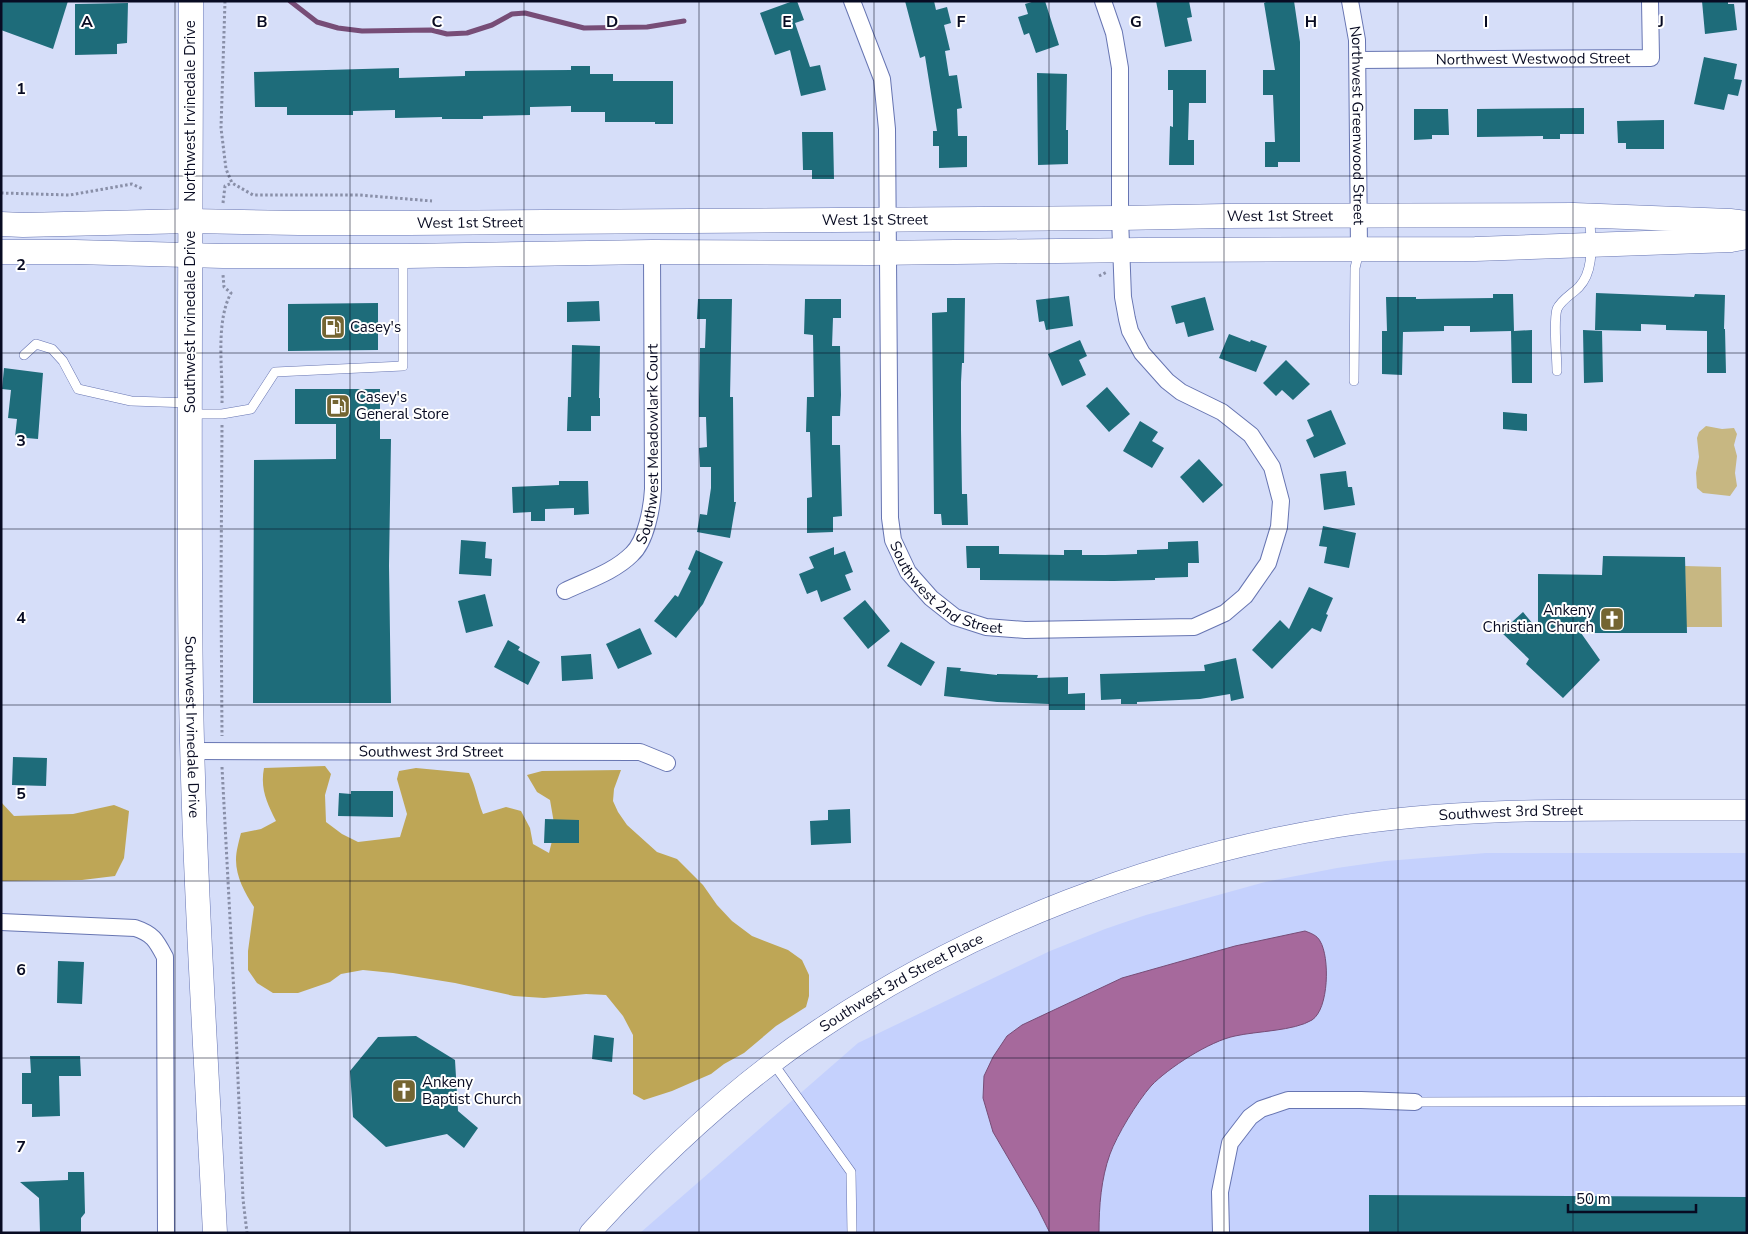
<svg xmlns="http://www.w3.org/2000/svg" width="1748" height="1234" font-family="'Nunito Sans',sans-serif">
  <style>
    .built { fill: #c5d1fd }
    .green { fill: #c7b782 }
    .forest { fill: #bea656 }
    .water { fill: #a6699c; stroke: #774d77 }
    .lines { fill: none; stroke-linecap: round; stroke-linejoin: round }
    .stream { stroke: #774d77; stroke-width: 5 }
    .building { fill: #1e6c7a }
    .service-casing { stroke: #6775b2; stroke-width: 10 }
    .minor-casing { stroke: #6775b2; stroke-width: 18 }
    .tertiary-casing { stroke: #6775b2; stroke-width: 22 }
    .secondary-casing { stroke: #6775b2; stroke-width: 25 }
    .path { stroke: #898fa8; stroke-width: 3; stroke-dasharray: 2.5 2.5; stroke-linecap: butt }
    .service { stroke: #fff; stroke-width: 9 }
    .minor { stroke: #fff; stroke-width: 16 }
    .tertiary { stroke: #fff; stroke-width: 21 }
    .secondary { stroke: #fff; stroke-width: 24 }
    .grid { fill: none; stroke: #080b22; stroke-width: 1; stroke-opacity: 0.55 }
    .labels { text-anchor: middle; stroke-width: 4; stroke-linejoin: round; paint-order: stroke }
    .street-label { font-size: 15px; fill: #080b22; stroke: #fff }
    .poi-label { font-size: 15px; fill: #080b22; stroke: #fff; text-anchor: start }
    .grid-label { font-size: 16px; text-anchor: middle; font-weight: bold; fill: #080b22; stroke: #fff; stroke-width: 4; stroke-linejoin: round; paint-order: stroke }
  </style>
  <rect width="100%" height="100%" fill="#d6def9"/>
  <path class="built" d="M1486,853H1747V1233H640L858,1043L1050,951L1105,929L1146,915L1265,882L1337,868L1386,861Z"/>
  <path class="green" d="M1706,426L1722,429L1734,428L1737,434L1734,445L1737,456L1735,473L1737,486L1730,496L1703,493L1697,488L1696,473L1699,457L1697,438L1699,432Z
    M1685,566L1721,567L1722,627H1686Z"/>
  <path class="forest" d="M325,766L331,774L325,795L326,822L342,834L358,842L400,837L407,814L397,779L399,771L416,768L469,773C476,787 477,799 483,814L506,807L521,811L530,828L533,844L549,853L555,829L550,800L537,792L527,775L542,771L621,770L614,789L613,801L618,812L627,825L657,852L677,859L703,885L717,905L732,921L752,936L788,950L802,960L809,975V996L806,1007L776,1026L744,1053L724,1064L711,1074L672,1091L644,1100L633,1094V1035L623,1016L606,995L586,994L544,998L514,996L455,983L393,973L363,970L341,974L330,982L298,993H273L257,983L248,970V951L254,907C245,893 236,877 236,860C236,851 239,841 241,833L261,829L276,821C267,803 260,789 264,768Z
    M1,802L14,816L73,814L114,805L129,811L124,858L115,876L82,880L1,881Z"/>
  <path class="water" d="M1305,931C1310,933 1317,935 1320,941C1330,957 1329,1009 1312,1020C1294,1031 1257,1031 1235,1036C1210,1041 1168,1068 1151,1086C1137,1102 1117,1135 1110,1154C1101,1179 1099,1206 1099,1233H1050L1038,1209L993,1132L983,1098L984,1076L993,1057L1007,1036L1022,1025L1122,978L1235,946Z"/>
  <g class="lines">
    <path class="stream" d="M290,1L317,22L338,28L362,31L431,30L447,34L467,33L492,25L512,14L525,13L584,28L647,27L684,21"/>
  </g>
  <path class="building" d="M1,1H68L53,49L1,30Z
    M793,1H797L804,20L795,23L810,67L820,65L826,90L801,96L790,50L775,55L760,13Z
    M905,1H934L936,10L947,7L951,23L944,25L950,50L945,51L949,76L957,75L962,108L957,109L958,136H967V167L939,168V146H933V131H937L925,56L920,58Z
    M1035,1H1045L1059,45L1036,53L1029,33L1024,35L1018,17L1028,14L1025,4Z
    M1156,1H1189L1192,17L1187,18L1192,41L1165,47Z
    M1268,1H1294L1300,42V162H1278V167H1265V142H1275L1273,95H1263V70H1275L1264,3Z
    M1702,1H1728V4H1734L1737,30L1705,34Z
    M128,3L127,43L117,44V54L75,55V4Z
    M1704,57L1737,64L1734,79L1742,80L1738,96L1728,94L1724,110L1694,104Z
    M571,66H590V74H613V81H673V124H655V122H605V112H571V106L530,107V115L483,116V119H442V117L395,118V110L353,111V115H287V107H255L254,72L399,68V78L465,76V71L571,70Z
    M1168,70H1206V103H1189L1188,140H1194V165H1169L1170,126L1173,127V90H1168Z
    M1037,73L1067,74L1066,130H1068V164L1038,165Z
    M1584,108V134H1560V139H1543V136L1477,137V109Z
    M1414,109H1448L1449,135H1432V139L1414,140Z
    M1664,120V149H1626V143H1618L1617,121Z
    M802,132H833L834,179H812V170H803Z
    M1596,293L1694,297L1695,294L1725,295L1724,329H1725L1726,373H1707V331L1666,330V325L1641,324V331L1595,330Z
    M1493,294H1513L1514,331L1532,330V383H1512L1511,331L1470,332V326H1444V331L1403,332L1402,375L1382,374V331H1387L1386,297H1416V299L1493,298Z
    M1069,296L1073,326L1046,330L1044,321L1039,322L1036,300Z
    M1205,297L1214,330L1188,337L1184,322L1176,324L1171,306Z
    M947,298H965L964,363H962L961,382V430L962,494H967L968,525H942L941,514H934L932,313L947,312Z
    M698,299H732L730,397H733L734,502H736L730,538L697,532L700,514L707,515L711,488V467H700L699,448L707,447L706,417H699V401L700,348H705L706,319H697Z
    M805,299H841V318H833L832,346H840L841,395L840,416H832V445H840L842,516L833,517V532L807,533V498L812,497L810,432H806L807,397H814L813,335L804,334Z
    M599,301L600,321L567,322V302Z
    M378,303V350L288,351V304Z
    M1583,330L1602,331L1603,382L1584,383Z
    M1229,334L1250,342L1251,340L1267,346L1256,372L1219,358Z
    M1080,340L1087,356L1079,360L1086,375L1062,386L1048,354Z
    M572,345L600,346L599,398H600V416H591V431H567L568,397H571Z
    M1286,360L1310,384L1293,400L1282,390L1276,396L1263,383Z
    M4,368L43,373L38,439L15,437L17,419L8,418L11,390L2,389Z
    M1107,387L1130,414L1109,432L1086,406Z
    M295,389H380V439H391L389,566L391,703H253L254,460L336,459V424H295Z
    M1331,410L1346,444L1314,458L1306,440L1314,436L1307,420Z
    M1503,412L1527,414V431L1503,429Z
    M1140,421L1158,432L1152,441L1164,448L1152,468L1123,451Z
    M1199,459L1223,485L1203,503L1180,477Z
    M1346,471L1348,487H1352L1355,505L1324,510L1320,474Z
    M559,481H588L589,514L574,515V508L545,509V521H531V512L513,513L512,487L559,485Z
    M1323,526L1356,533L1349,568L1324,563L1327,547L1319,546Z
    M461,540L486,542L485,558L492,559L491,576L459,574Z
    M1198,541L1199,563H1188V577L1155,578V580L1114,581L980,580V568H967L966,546H999V554L1064,555V550H1082V555H1105L1137,554V550L1168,549V542Z
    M834,547V555L845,551L853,572L845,575L851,590L821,602L817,590L807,594L799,574L814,568L809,557Z
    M696,550L723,562L703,604L676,638L654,621L675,595L678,597L691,571L688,569Z
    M1603,556L1685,557L1687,633H1581L1600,660L1563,698L1526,664L1529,659L1501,632L1523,612L1538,630V574L1602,575Z
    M1309,587L1333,598L1326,614L1328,615L1321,632L1312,628L1272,669L1252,650L1280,620L1289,629Z
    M485,594L493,626L466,633L458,601Z
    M865,600L890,631L868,649L843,618Z
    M640,628L652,654L618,669L606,644Z
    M508,640L520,647L518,650L540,662L528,685L494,667Z
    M901,642L935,662L921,686L887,666Z
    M591,654L593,679L562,681L561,656Z
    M1236,658L1244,698L1231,701L1230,694L1200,699L1137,702V704H1121V699L1101,700L1100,674L1205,671L1204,665Z
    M947,667L961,668L960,671L997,675V674L1038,675L1037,678L1068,677V694L1085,693V710H1049V704L997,702L944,696Z
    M13,757L47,758L46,786L12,785Z
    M351,791H393V817L338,816L339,793L351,794Z
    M850,809L851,843L811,845L810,821L828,820V810Z
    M545,819L579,820V843H544Z
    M58,961L84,962L82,1004L57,1003Z
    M594,1035L614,1038L612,1062L592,1059Z
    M416,1036L455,1060L458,1111L478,1128L464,1148L447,1134L386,1147L353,1117L350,1071L378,1037Z
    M30,1056H80L81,1076H59L60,1116L32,1117V1104H22V1073H31Z
    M68,1172H84L85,1213L81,1218V1233H40L39,1198L20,1182L68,1180Z
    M1369,1195L1747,1197V1233H1369Z"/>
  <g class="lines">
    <defs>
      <path id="service" d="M24,355L36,344L52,349L63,361L78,389L131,401L190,403
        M1557,371C1557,356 1553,322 1557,309C1561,300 1572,294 1579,287C1596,269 1590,239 1590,216
        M1354,381L1355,268L1359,251
        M190,414H222L251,409L275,372L403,366V257
        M773,1063L851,1172L852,1233
        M1415,1102L1747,1101"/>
      <g id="minor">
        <path id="s1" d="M852,1L882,79L887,129L890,518L893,540L908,572L931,598L955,617L986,627L1025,630L1194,627L1225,613L1245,596L1268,563L1279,527L1281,501L1272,467L1251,435L1222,412L1181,392L1167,381L1142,353L1130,331L1127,319L1123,297L1120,218V68L1114,33L1103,1"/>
        <path id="s2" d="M1350,1L1357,40L1359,249"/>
        <path id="s3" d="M1358,60L1651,58L1650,1"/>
        <path id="s4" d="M565,591C588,580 614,572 632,554C646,541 652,508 653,489L652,252"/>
        <path id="s5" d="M193,751L640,752L667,763"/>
        <path d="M1,922L135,928C153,934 156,940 165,957L166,1233"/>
        <path d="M1221,1233L1220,1192L1230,1143L1250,1117L1261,1109L1288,1100H1361L1415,1102"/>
      </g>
      <g id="tertiary">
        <path id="s6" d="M590,1233C659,1157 734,1086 820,1029C974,926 1154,857 1336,827C1471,805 1611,811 1747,810"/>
      </g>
      <g id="secondary">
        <path id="s7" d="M191,1C191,232 188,464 191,695C194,874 206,1054 215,1233"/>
        <path id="s8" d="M1,224L23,225L190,221L299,223H408L1120,218L1226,216L1574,215L1730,221L1747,223"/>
        <path d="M1,252H75L223,256H407L652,252L871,253L1141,250L1475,249L1731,240L1747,237"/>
      </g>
    </defs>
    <use href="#service" class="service-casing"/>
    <use href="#minor" class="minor-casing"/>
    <use href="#tertiary" class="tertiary-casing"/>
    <use href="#secondary" class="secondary-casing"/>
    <path class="path" d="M225,1L221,128L226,169L232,183L253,195H359L432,201
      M1,193L70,195L132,184L143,189
      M223,203L225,186L232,183
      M1099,276L1107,272
      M222,403C223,370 215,323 231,293L224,287L223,275
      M222,425L221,587L222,736
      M222,767L236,1032L243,1199L247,1233"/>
    <use href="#service" class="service"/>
    <use href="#minor" class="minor"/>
    <use href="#tertiary" class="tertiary"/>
    <use href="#secondary" class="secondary"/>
  </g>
  <path class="grid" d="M175,1V1233M350,1V1233M524,1V1233M699,1V1233M874,1V1233M1049,1V1233M1224,1V1233M1398,1V1233M1573,1V1233M1,176H1747M1,353H1747M1,529H1747M1,705H1747M1,881H1747M1,1058H1747"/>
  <defs>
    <symbol id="fuel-square" viewBox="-11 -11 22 22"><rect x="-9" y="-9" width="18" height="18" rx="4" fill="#746532" stroke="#fff"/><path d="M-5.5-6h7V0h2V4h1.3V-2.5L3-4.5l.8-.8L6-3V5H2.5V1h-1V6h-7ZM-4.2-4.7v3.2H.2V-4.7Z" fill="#fff"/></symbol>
    <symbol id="church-square" viewBox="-11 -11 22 22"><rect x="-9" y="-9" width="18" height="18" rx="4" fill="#746532" stroke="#fff"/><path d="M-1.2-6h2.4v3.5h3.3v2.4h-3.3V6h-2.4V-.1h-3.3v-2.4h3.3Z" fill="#fff"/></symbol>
  </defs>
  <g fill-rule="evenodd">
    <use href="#fuel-square" x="319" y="313" width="28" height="28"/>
    <use href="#fuel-square" x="324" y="392" width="28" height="28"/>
    <use href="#church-square" x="1598" y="605" width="28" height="28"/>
    <use href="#church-square" x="390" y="1077" width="28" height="28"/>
  </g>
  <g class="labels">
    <g class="street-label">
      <text dy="5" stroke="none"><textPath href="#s3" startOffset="175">Northwest Westwood Street</textPath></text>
      <text transform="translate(190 111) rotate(-90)" y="5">Northwest Irvinedale Drive</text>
      <text dy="5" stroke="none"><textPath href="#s2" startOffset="125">Northwest Greenwood Street</textPath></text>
      <text dy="5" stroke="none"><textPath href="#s8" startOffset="1279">West 1st Street</textPath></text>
      <text dy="5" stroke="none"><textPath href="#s8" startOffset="874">West 1st Street</textPath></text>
      <text dy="5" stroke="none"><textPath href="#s8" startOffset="469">West 1st Street</textPath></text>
      <text transform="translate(190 322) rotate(-90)" y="5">Southwest Irvinedale Drive</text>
      <text dy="5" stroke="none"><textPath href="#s4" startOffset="191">Southwest Meadowlark Court</textPath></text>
      <text dy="5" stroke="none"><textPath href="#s1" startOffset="621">Southwest 2nd Street</textPath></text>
      <text dy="5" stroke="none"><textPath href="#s7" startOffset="726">Southwest Irvinedale Drive</textPath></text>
      <text dy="5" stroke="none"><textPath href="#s5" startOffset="238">Southwest 3rd Street</textPath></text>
      <text dy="5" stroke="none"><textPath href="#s6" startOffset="1042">Southwest 3rd Street</textPath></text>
      <text dy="5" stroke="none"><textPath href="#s6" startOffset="402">Southwest 3rd Street Place</textPath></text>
    </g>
    <g class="poi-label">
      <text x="350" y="332">Casey's</text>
      <text x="356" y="402">Casey's<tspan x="356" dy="17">General Store</tspan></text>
      <text x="1594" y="615" text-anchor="end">Ankeny<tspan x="1594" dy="17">Christian Church</tspan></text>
      <text x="422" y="1087">Ankeny<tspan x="422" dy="17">Baptist Church</tspan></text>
    </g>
  </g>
  <g class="grid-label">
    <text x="87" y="27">A</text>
    <text x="262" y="27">B</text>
    <text x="437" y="27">C</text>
    <text x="612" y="27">D</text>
    <text x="787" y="27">E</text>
    <text x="961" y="27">F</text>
    <text x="1136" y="27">G</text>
    <text x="1311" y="27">H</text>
    <text x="1486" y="27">I</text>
    <text x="1661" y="27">J</text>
    <text x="21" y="94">1</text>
    <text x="21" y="270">2</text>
    <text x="21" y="446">3</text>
    <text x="21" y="623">4</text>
    <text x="21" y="799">5</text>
    <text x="21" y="975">6</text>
    <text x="21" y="1152">7</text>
  </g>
  <rect width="1748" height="1234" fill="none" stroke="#080b22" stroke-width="5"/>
  <path d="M1568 1204v8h128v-8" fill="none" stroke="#080b22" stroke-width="2.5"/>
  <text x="1576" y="1204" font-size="15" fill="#080b22" stroke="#ffffff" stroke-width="4" paint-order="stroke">50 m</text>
</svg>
